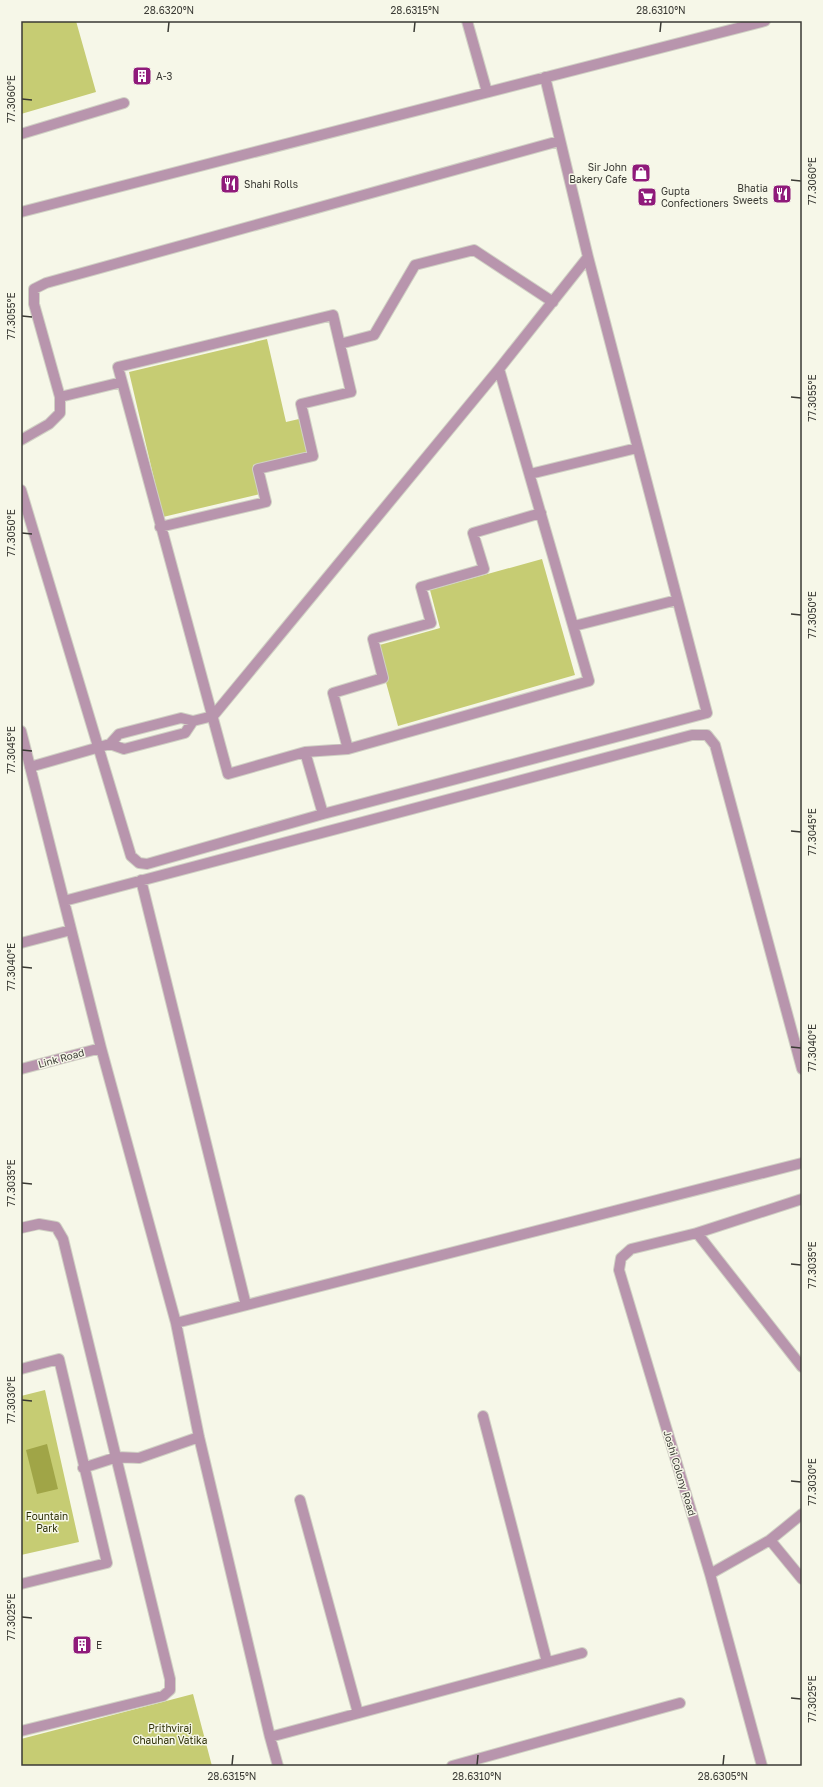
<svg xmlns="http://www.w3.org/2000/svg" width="823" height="1787" font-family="'Golos Text',sans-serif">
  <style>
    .green { fill: #c6cc73 }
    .water { fill: #a0a547 }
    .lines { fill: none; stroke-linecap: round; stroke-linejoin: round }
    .minor-casing { stroke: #d0d1c4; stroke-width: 12 }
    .minor { stroke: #b895ad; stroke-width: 10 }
    .ticks { fill: none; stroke: #3a3a34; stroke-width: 1.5 }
    .labels { text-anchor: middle; stroke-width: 3; stroke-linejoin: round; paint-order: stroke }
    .poi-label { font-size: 10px; fill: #3a3a34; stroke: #f6f7e8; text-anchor: start }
    .street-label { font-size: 10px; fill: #3a3a34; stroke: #f6f7e8 }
    .park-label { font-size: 10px; fill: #2d2f06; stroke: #f6f7e8 }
    .neatline { fill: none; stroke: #3a3a34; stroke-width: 1.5 }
    .ticks-label { font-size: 10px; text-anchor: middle; fill: #3a3a34 }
  </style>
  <rect width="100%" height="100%" fill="#f6f7e8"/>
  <path class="green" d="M21,21H76L96,92L21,114Z
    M267,339L286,422L299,419L307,453L253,465L260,494L163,517L129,372Z
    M542,559L575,675L398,726L376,646L440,628L430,590Z
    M45,1390L79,1542L21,1555V1396Z
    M193,1694L212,1766H21V1739Z"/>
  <path class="water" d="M47,1444L58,1489L37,1494L26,1450Z"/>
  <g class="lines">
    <defs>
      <path id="minor" d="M467,21L487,92
        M21,134L124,103
        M21,212L765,21
        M340,344L374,335L415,265L474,250L553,302
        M60,397L122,382
        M21,440L49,424L60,413V397L34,304V289L46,283L559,141
        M530,474L637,448
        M21,490L131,856L139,863L147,864L323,814L707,713L588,257L545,77
        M160,527L266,502L258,469L313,456L301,404L351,392L333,315L118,367L228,774L305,752L348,749L589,681L499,369
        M574,626L677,600
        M193,721L213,716L499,369L588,257
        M21,731L101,1048L176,1323L199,1437L270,1737L278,1766
        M348,749L333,693L383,678L373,639L431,623L421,587L484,569L473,533L541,513
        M305,752L323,814
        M30,767L110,744L119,734L181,718L193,721L185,733L124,749L110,744
        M141,880L246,1305
        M64,901L692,735H707L715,745L802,1069
        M21,943L71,930
        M21,1069L101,1048
        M21,1228L39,1224L56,1227L63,1239L170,1679V1690L163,1696L21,1731
        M697,1233L802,1367
        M176,1323L802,1163
        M21,1369L59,1359L107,1563L21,1584
        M483,1416L547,1662
        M83,1468L117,1457L139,1458L199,1437
        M300,1500L358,1713
        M770,1540L802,1579
        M710,1574L770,1540L802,1514
        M270,1737L582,1653
        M452,1766L680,1703
        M762,1766L710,1574L619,1270L621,1258L631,1249L697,1233L802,1199"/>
    </defs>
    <use href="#minor" class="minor-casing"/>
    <use href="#minor" class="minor"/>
  </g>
  <path class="ticks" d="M168,32L169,22M414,32L415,22M660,32L661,22M22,99L32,100M791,180L801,181M22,316L32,317M791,397L801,398M22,533L32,534M791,614L801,615M22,750L32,751M791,831L801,832M22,967L32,968M791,1047L801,1048M22,1183L32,1184M791,1264L801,1265M22,1400L32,1401M791,1481L801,1482M22,1617L32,1618M791,1698L801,1699M232,1765L233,1755M477,1765L478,1755M723,1765L724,1755"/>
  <defs>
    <symbol id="building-square" viewBox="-11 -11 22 22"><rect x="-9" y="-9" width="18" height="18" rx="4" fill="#8f1a7a" stroke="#f6f7e8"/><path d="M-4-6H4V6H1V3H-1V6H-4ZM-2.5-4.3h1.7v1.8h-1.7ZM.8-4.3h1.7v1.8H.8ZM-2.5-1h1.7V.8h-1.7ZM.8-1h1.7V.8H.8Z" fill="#fff"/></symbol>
    <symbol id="shop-square" viewBox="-11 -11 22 22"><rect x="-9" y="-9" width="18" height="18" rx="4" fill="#8f1a7a" stroke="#f6f7e8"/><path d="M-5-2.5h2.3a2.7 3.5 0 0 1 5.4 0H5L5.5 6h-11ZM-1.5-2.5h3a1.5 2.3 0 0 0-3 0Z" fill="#fff"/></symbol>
    <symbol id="restaurant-square" viewBox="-11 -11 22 22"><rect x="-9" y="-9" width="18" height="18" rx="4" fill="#8f1a7a" stroke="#f6f7e8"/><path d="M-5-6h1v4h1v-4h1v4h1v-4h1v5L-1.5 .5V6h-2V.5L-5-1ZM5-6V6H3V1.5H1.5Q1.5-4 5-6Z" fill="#fff"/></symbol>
    <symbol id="supermarket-square" viewBox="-11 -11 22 22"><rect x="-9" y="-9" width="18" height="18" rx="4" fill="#8f1a7a" stroke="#f6f7e8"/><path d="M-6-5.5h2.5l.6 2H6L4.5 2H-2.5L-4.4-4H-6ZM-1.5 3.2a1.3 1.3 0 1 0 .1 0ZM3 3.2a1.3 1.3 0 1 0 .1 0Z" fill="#fff"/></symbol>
  </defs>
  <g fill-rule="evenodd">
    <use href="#building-square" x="131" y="65" width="22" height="22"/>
    <use href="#shop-square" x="630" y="162" width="22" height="22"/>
    <use href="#restaurant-square" x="219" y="173" width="22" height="22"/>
    <use href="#restaurant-square" x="771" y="183" width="22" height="22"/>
    <use href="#supermarket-square" x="636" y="186" width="22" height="22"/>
    <use href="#building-square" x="71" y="1634" width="22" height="22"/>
  </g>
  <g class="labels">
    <g class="poi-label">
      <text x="156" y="80">A-3</text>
      <text x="627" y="171" text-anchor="end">Sir John<tspan x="627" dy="12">Bakery Cafe</tspan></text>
      <text x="244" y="188">Shahi Rolls</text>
      <text x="768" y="192" text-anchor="end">Bhatia<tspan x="768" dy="12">Sweets</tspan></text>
      <text x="661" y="195">Gupta<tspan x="661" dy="12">Confectioners</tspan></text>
      <text x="96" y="1649">E</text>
    </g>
    <g class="street-label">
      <text transform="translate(61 1058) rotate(-15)" y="4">Link Road</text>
      <text transform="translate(680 1473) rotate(73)" y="4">Joshi Colony Road</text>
    </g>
    <g class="park-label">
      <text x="47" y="1520">Fountain<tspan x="47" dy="12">Park</tspan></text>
      <text x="170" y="1732">Prithviraj<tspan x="170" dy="12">Chauhan Vatika</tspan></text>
    </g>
  </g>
  <rect width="823" height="1787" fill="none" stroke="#f6f7e8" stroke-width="44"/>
  <rect x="22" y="22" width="779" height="1743" class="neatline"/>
  <g class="ticks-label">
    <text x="169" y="14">28.6320°N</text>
    <text x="415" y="14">28.6315°N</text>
    <text x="661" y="14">28.6310°N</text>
    <text transform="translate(11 99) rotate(-90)" y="4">77.3060°E</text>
    <text transform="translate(812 181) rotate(-90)" y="4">77.3060°E</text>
    <text transform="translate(11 316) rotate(-90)" y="4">77.3055°E</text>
    <text transform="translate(812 398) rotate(-90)" y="4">77.3055°E</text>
    <text transform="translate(11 533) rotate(-90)" y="4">77.3050°E</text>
    <text transform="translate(812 615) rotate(-90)" y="4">77.3050°E</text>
    <text transform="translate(11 750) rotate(-90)" y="4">77.3045°E</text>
    <text transform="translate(812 832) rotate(-90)" y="4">77.3045°E</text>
    <text transform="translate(11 967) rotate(-90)" y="4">77.3040°E</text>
    <text transform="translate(812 1048) rotate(-90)" y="4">77.3040°E</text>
    <text transform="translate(11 1183) rotate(-90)" y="4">77.3035°E</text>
    <text transform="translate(812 1265) rotate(-90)" y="4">77.3035°E</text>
    <text transform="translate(11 1400) rotate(-90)" y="4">77.3030°E</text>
    <text transform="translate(812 1482) rotate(-90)" y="4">77.3030°E</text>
    <text transform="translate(11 1617) rotate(-90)" y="4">77.3025°E</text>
    <text transform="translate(812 1699) rotate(-90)" y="4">77.3025°E</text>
    <text x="232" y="1780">28.6315°N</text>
    <text x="477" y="1780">28.6310°N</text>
    <text x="723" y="1780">28.6305°N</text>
  </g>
</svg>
